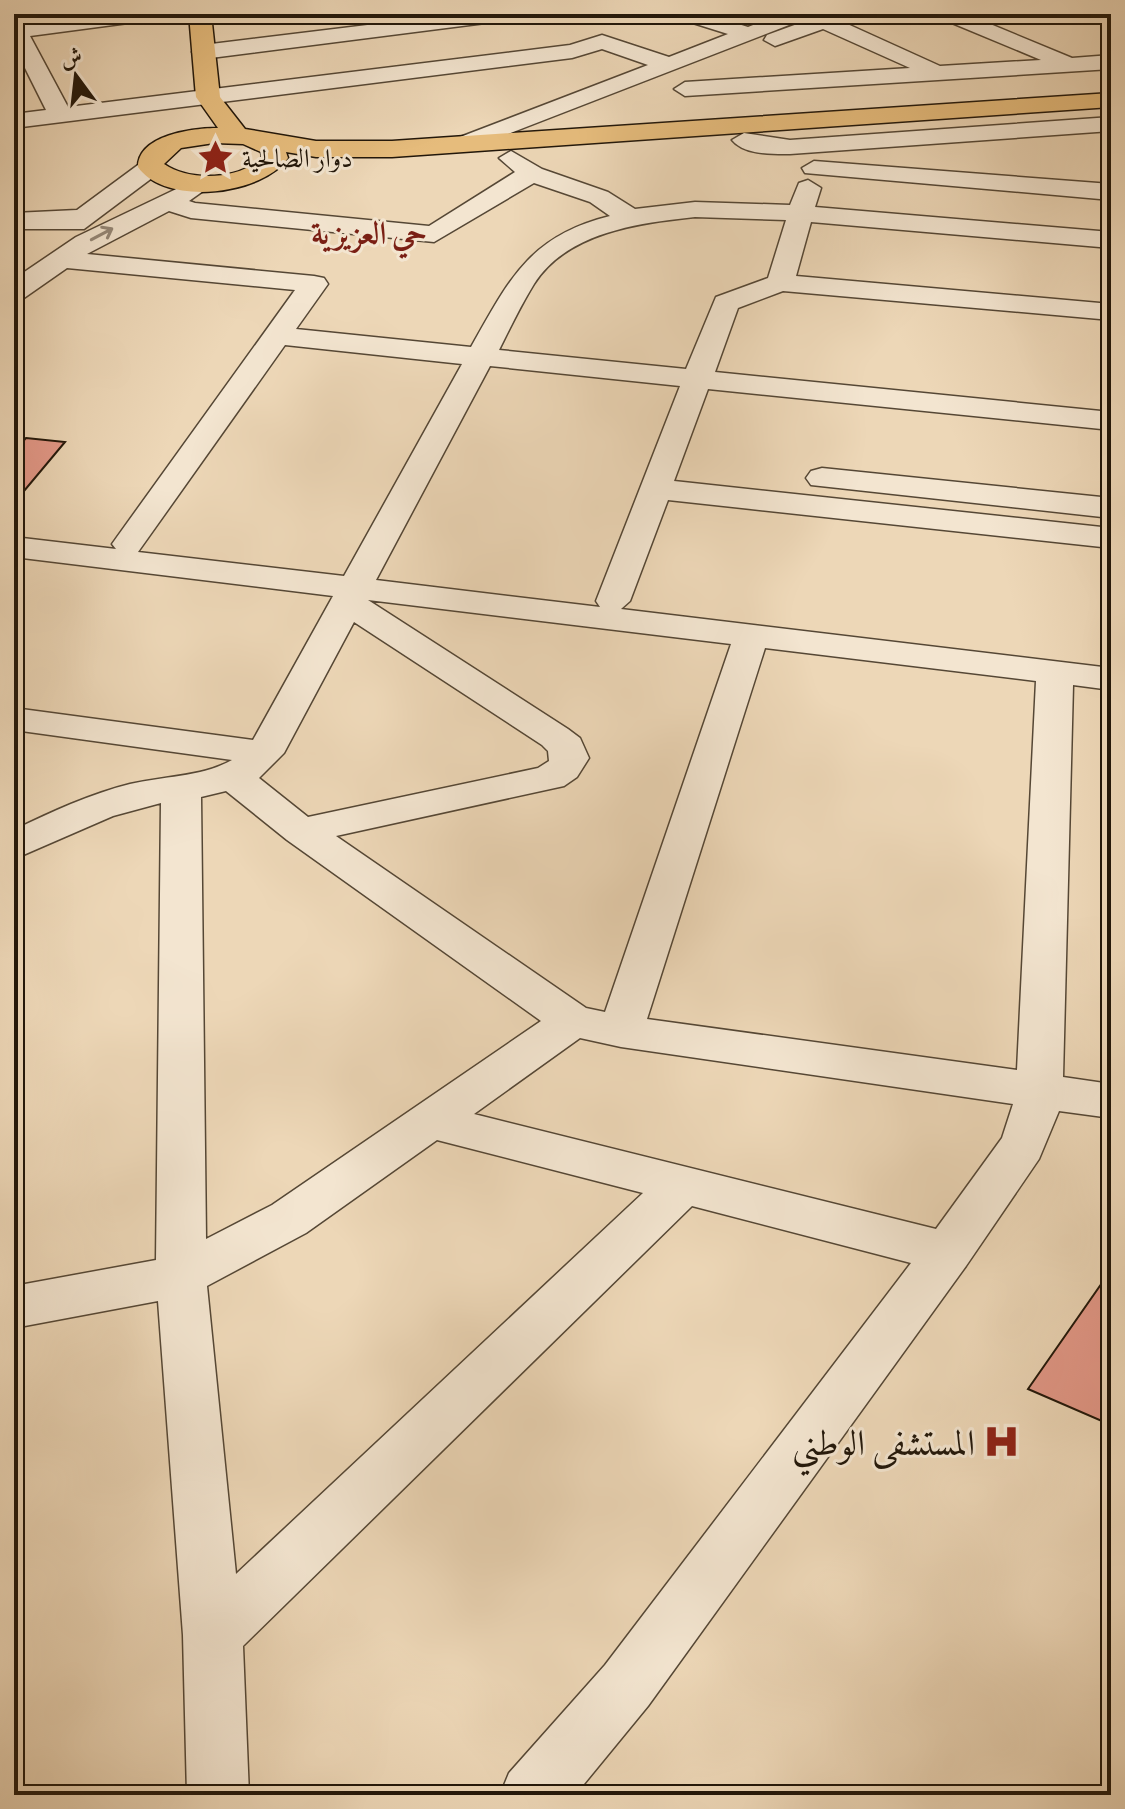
<svg xmlns="http://www.w3.org/2000/svg" width="1125" height="1809" font-family="Alegreya,Amiri,serif">
  <style>
    .building { fill: #e49989; stroke: #22170a; stroke-width: 2 }
    .lines { fill: none; stroke-linecap: round; stroke-linejoin: round }
    .minor-casing { stroke: #554735; stroke-width: 3 }
    .major-casing { stroke: #22170a; stroke-width: 3 }
    .minor { fill: #f3e5d0; fill-rule: evenodd }
    .major { fill: #e6bc7c; fill-rule: evenodd }
    .oneway { stroke: #958877 }
    .labels { text-anchor: middle; stroke-width: 6; stroke-linejoin: round; paint-order: stroke }
    .far-poi-label { font-size: 26px; fill: #22170a; stroke: #f3e5d0; text-anchor: start }
    .far-district-label { font-size: 32px; font-weight: bold; fill: #7a1f14; stroke: #f3e5d0 }
    .near-poi-label { font-size: 36px; fill: #22170a; stroke: #f3e5d0; text-anchor: end }
  </style>
  <rect width="100%" height="100%" fill="#edd7b7"/>
  <filter id="stains"><feTurbulence type="fractalNoise" baseFrequency=".0025" numOctaves="4"/><feColorMatrix values="0 0 0 0 .2 0 0 0 0 .09 0 0 0 0 .02 0 0 0 .5 -.17"/></filter>
  <radialGradient id="worn" r=".72"><stop offset=".6" stop-color="#630" stop-opacity="0"/><stop offset="1" stop-color="#630" stop-opacity=".3"/></radialGradient>
  <path class="building" d="M26,438L65,442L14,503V453Z
    M1111,1270V1425L1028,1389Z"/>
  <g class="lines">
    <defs>
      <path id="minor" d="M103,14H162L151,20L30,36L68,107L570,45L602,35L669,57L728,34L677,18L673,14H706L748,27L781,14H811L807,18L464,151L452,144L455,139L648,65L602,49L572,58L14,128V114L46,110L14,46V25Z
        M458,14H520L509,20L203,59L192,52L203,45Z
        M856,14L843,22L940,66L1041,60L940,18L936,14H966L1072,58L1111,55V69L685,96L674,89L685,82L910,68L823,29L775,46L764,40L767,35L822,15Z
        M1111,117V131L790,154C772,154 744,155 732,140L744,133L790,140Z
        M511,151L542,169L608,192L635,209L695,202L790,205L799,183L808,180L821,188L815,207L1111,232V248L811,222L796,276L1111,304V320L783,291L738,308L715,372L1111,412V430L708,389L674,481L1111,528V548L668,500L630,601L621,609L1111,668V690L1073,685L1063,1077L1111,1084V1118L1059,1111L1039,1159L966,1266L648,1706L575,1795H500L509,1773L605,1665L911,1263L692,1206L243,1646L249,1795H187L183,1635L158,1301L14,1328V1286L156,1260L161,803L113,816L14,859V830C51,812 90,794 130,784C164,776 202,777 232,760L14,730V708L253,740L333,596L14,557V537L116,549L112,544L117,537L295,290L67,268L24,298L14,300V279L76,237L193,181L206,189L189,201L195,203L429,226L515,172L499,158ZM534,183L590,202L610,216C529,236 509,280 471,347L296,329L328,284L324,278L314,276L87,254L169,211L191,218L434,242ZM695,217L786,220L768,278L716,297L686,369L499,350C510,328 521,305 534,284C567,232 639,223 695,217ZM285,345L462,364L344,576L138,552ZM490,366L680,386L596,601L600,607L376,580ZM368,600L731,644L605,1012L586,1008L336,836L564,786L577,777L589,758L580,738L568,729ZM354,622L542,745L548,751L549,761L538,768L308,817L259,778L284,753ZM765,648L1036,681L1017,1070L647,1019ZM226,791L287,840L541,1021L272,1205L206,1239L201,797ZM580,1038L621,1047L1013,1104L1002,1138L936,1229L474,1114ZM437,1140L643,1193L236,1574L207,1286L306,1233Z
        M151,160L163,167L160,172L84,229H14V213L77,210L142,162Z
        M814,161L1111,184V200L805,173L802,168Z
        M822,468L1111,498V518L811,485L806,478L811,471Z"/>
      <path id="major" d="M189,14H211L220,97L245,129L316,141H392L1111,93V107L392,157H316L286,152L288,158C262,195 166,207 138,167C138,135 193,128 218,128L196,97ZM214,143L243,144L261,152L262,157C240,180 190,182 164,164L181,148Z"/>
    </defs>
    <use href="#minor" class="minor-casing"/>
    <use href="#major" class="major-casing"/>
    <use href="#minor" class="minor"/>
    <use href="#major" class="major"/>
  </g>
  <defs><path id="oneway-shaft" d="M-6 0H5M1.5-3L5.5 0L1.5 3" fill="none" stroke-width="1.6" stroke-linecap="round" stroke-linejoin="round" transform="scale(2)"/></defs>
  <use class="oneway" href="#oneway-shaft" transform="translate(102 234) rotate(-28)"/>
  <defs>
    <symbol id="sight-bare" viewBox="-9 -9 18 18"><path d="M0-6L1.8-2.2L6-1.7L2.9 1.2L3.7 5.4L0 3.3L-3.7 5.4L-2.9 1.2L-6-1.7L-1.8-2.2Z" fill="#8f2418" stroke="#f3e5d0" stroke-width="2.5" paint-order="stroke"/></symbol>
    <symbol id="hospital-bare" viewBox="-9 -9 18 18"><path d="M-5-5h3v3.5h4V-5h3V5h-3V1.5h-4V5h-3Z" fill="#8f2418" stroke="#f3e5d0" stroke-width="2.5" paint-order="stroke"/></symbol>
  </defs>
  <g fill-rule="evenodd">
    <use href="#sight-bare" x="190" y="132" width="51" height="51"/>
    <use href="#hospital-bare" x="976" y="1416" width="51" height="51"/>
  </g>
  <g class="labels">
    <g class="far-poi-label">
      <text x="242" y="167">دوار الصالحية</text>
    </g>
    <g class="far-district-label">
      <text x="369" y="244">حي العزيزية</text>
    </g>
    <g class="near-poi-label">
      <text x="975" y="1455">المستشفى الوطني</text>
    </g>
  </g>
  <rect width="1125" height="1809" fill="none" stroke="#edd7b7" stroke-width="48"/>
  <rect x="16" y="16" width="1093" height="1777" fill="none" stroke="#22170a" stroke-width="4"/>
  <rect x="24" y="24" width="1077" height="1761" fill="none" stroke="#22170a" stroke-width="2"/>
  <g transform="translate(76 76) rotate(345)" stroke="#f3e5d0" stroke-width="6" paint-order="stroke">
  <path d="M0-6L14 30L0 20L-14 30Z" fill="#22170a"/>
  <text y="-12" font-size="22" font-weight="bold" text-anchor="middle" fill="#22170a">ش</text>
  </g>
  <rect width="100%" height="100%" filter="url(#stains)"/>
  <rect width="100%" height="100%" fill="url(#worn)"/>
</svg>
